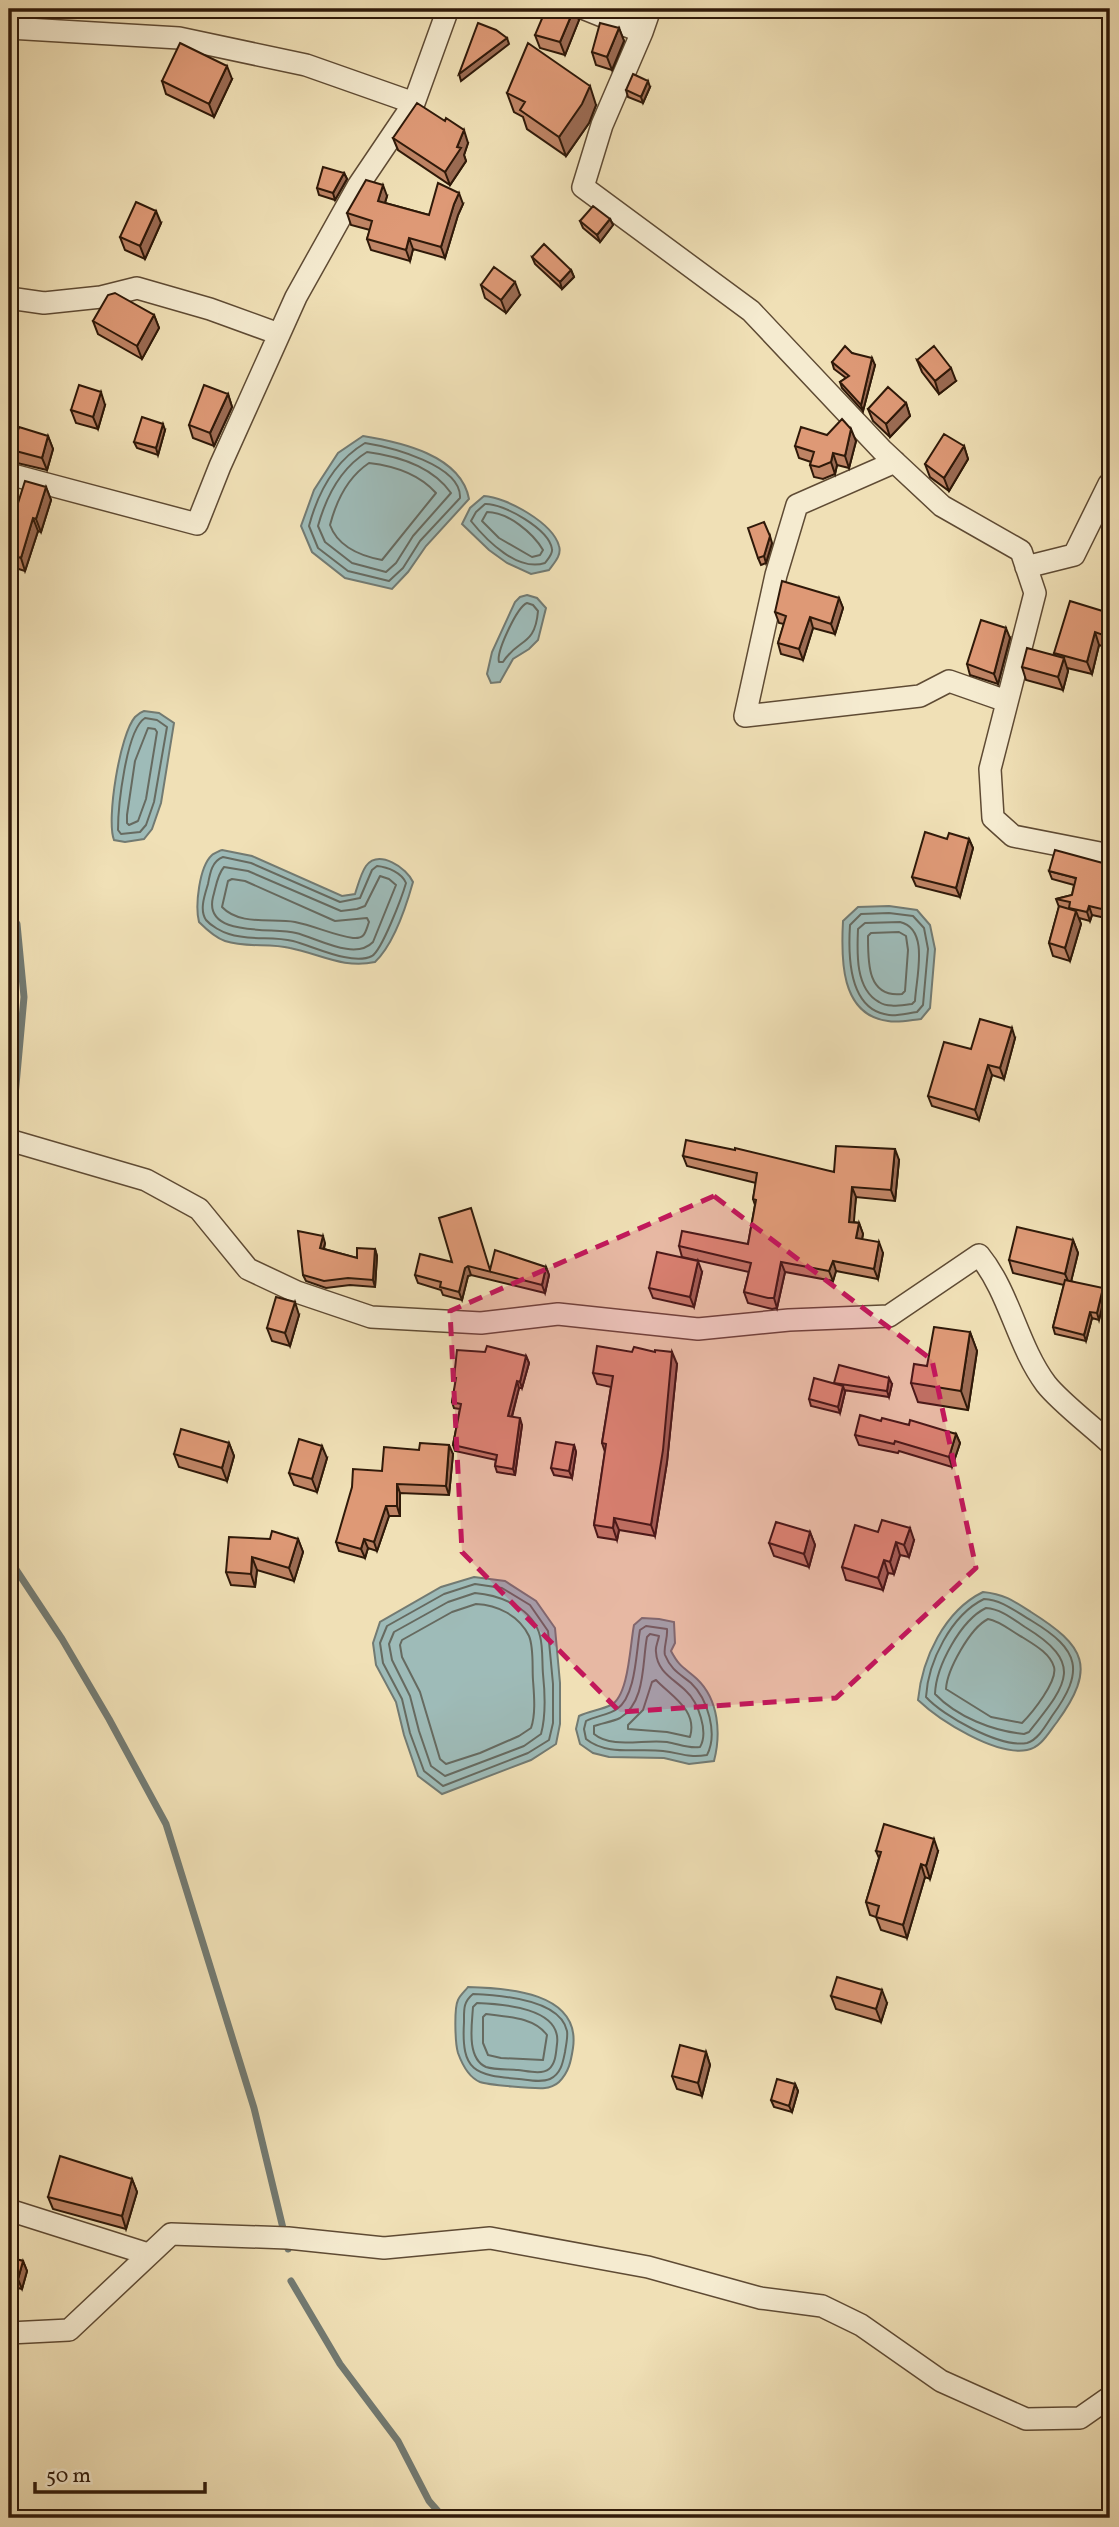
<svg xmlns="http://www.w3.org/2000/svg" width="1119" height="2527" font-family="Vollkorn,serif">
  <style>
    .water { fill: #9ebbb8; stroke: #727a72; stroke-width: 2 }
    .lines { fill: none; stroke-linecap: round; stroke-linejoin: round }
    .shore { stroke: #666a60; stroke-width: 2 }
    .stream { stroke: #727a72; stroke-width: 7 }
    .minor-casing { stroke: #5f4b34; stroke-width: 24 }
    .minor { stroke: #f5ebd0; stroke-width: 21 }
    .wall { fill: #bf8465; stroke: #2f1909; stroke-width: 2 }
    .shaded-wall { fill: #9b6b53; stroke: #2f1909; stroke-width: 2 }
    .building { fill: #de9976; stroke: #2f1909; stroke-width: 2 }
    .marked { fill: #c2185b; fill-opacity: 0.2; stroke: #c2185b; stroke-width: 5; stroke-dasharray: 14 9; stroke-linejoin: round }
  </style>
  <rect width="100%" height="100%" fill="#f0e0b6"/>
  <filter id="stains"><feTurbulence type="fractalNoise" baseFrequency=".00286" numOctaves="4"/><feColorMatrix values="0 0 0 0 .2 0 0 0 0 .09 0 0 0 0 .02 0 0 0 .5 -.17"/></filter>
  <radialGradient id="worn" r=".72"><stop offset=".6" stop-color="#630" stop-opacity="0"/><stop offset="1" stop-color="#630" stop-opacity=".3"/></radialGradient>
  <path class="water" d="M363,436C400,442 461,455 469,499L426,546L408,572L392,589L345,578L312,552L301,526L314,490L338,453Z
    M484,496C506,497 553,523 559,546C562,555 554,563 549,570L531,574L507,563L489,550L462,524L470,508Z
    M527,595L537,598L546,608L538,640L529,649L513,659L500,682L491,683L487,674L492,652L515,602L520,597Z
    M144,711L159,713L174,723L161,803L152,829L144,839L125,842L114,840C106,820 120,734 135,717C137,715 141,712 144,711Z
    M222,850L252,856L342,896L355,894C358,885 361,873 366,866C379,849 407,868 413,882C406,907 394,944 375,962C344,969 320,954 290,948C269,943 246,948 225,941C216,938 206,929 199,922C195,906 199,867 212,855C213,854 221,850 222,850Z
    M889,906L917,910L930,925L935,949L930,1008L921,1019C911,1020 898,1023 888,1021C840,1015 841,958 843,921L858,907Z
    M474,1577L505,1581L536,1601L555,1628L560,1683V1724L556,1744L531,1760L442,1794L418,1776L404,1735L396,1702L376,1665L373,1643L380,1622L441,1587Z
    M983,1592C1004,1594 1014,1601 1031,1612C1085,1646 1097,1667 1057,1722C1049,1732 1041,1748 1027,1750C996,1756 940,1721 918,1700C922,1659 944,1611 983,1592Z
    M642,1618L659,1619L674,1622L675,1643L671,1651C680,1668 684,1667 697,1679C719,1700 721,1734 714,1761L689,1764L664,1758L609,1757L593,1753L580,1744L576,1729L579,1716C589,1711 601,1710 611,1705C629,1696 630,1644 634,1625Z
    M468,1987C507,1988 581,1992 573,2048C571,2061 569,2072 559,2082C556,2085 549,2088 545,2088C536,2089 488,2085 480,2082C468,2077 462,2064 458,2053C455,2043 454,2008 458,2000C460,1995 465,1991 468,1987Z"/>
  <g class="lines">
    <path class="shore" d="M365,443C390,447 462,465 460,498L420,541L403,568L389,581L348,571L318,548L309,526C318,492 335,461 365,443Z
      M367,452C398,456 432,466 451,493L413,536L396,563L386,572L352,563L325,542L318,526C326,497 341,468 367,452Z
      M369,463C395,466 419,474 436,493L382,560C361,556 338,547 330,525C336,502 348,477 369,463Z
      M485,504C503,503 549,529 552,549C553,554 548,559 545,563C518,572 487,541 471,521L476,512Z
      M487,512C508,512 533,533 543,550L540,555L532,557L499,538L482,521Z
      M527,603L533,605L538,611C535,647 518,638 503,662H499C496,652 517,607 527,603Z
      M145,718L157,720L167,727L154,802L146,825L140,832L121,834L118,830C118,807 126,730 145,718Z
      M148,728L155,729L157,732L146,799L138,821L129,825L127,823V815L135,761Z
      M223,857L251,863L340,902L360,898L372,870L377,866C388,867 402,873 406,883C402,897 382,950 372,956C352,966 313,946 293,941C272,936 250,941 229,934C222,932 211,926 206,920C199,910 205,894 208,884C210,873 212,861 223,857Z
      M224,867L248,871L341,911L357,909L365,906L380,876L389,879L396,885L373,942C355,961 317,938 296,933C273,927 203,938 213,897C216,887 217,875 224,867Z
      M232,879L245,881L335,921L367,918L369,922C365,933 365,939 353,938C333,935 315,926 295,922C272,918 240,926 222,907L228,881Z
      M889,913L913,916L924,928L928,949L923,1005L917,1012C908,1013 898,1016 889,1015C848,1010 848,956 850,925L861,914Z
      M900,922C930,929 916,978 915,1001L912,1004C901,1005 888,1008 879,1002C855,989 857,952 858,929L865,923Z
      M899,932L906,936L908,950L905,991L902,994C867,998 868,962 868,936L871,933Z
      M475,1584L502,1588L530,1605L548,1631L553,1684V1723L549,1740L528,1753L443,1786L424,1771L410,1733L402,1699L383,1663L380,1643L387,1626L444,1594Z
      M475,1593C500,1595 533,1608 540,1636C543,1647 542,1662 543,1674C545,1693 546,1716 541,1734L524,1746L445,1776L431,1766L419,1731L410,1696L392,1660L389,1644L394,1632L448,1602Z
      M984,1599C1003,1600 1016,1612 1032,1621C1080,1650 1085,1671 1052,1716C1046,1725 1038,1740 1027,1743C1000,1748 943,1716 926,1697C928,1662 951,1615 984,1599Z
      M476,1604C497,1605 519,1615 529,1636C534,1648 532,1667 533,1680C534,1694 536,1714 531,1728L519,1736L480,1753L446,1764L440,1759L420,1692L402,1657L400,1645L402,1640L452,1612Z
      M986,1608C1001,1609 1013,1619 1025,1627C1086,1664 1066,1685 1029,1732L1024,1734C993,1731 957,1717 935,1694C936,1666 961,1620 986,1608Z
      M988,1619C1000,1621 1011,1631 1022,1637C1033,1644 1050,1653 1054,1667C1058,1681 1032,1713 1022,1723L991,1717L946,1689C947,1670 970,1628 988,1619Z
      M646,1626L667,1629C668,1638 663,1648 665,1655C671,1670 680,1674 691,1683C708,1699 718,1734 707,1755C687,1758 681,1753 663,1751C637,1748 607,1756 586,1739L584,1729L586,1721C595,1716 609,1715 617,1709C636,1696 636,1652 640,1630Z
      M650,1634L659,1636C658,1642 655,1647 656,1652C657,1672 674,1679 686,1691C698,1702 709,1732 700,1747C688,1749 679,1744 667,1742C644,1739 612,1749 594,1734V1726C602,1723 612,1722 620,1718C646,1702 642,1663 647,1637Z
      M656,1680C671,1696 698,1710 690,1737L667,1732L628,1729V1725L643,1710L652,1682Z
      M473,1994C498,1995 560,1999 567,2031C568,2037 566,2045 565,2052C563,2062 561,2074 550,2079C541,2083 529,2080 519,2079C475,2075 461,2072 464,2022C464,2010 463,2002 473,1994Z
      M477,2003C503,2004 562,2008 557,2044C556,2052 556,2063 549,2069C542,2075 527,2071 518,2070C509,2069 495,2070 486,2067C466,2058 472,2024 473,2007Z
      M486,2014C508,2017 534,2017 547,2035L543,2060L501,2058L488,2055L483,2043V2017Z"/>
    <path class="stream" d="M9,912L17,924L24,997L13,1118
      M9,1162L10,1158
      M9,1559L62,1639L109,1719L166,1824L254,2108L288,2249
      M291,2281L340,2364L398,2441L429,2501L444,2518"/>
    <defs>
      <path id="minor" d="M585,9L642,32L602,125L583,187L751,311L882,450L942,506L1021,551L1035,593L990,769L993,818L1013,836L1110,855
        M9,28L179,38L306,65L414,103
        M642,32L650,9
        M9,298L44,303L101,297L137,288L210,309L279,334
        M895,462L797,505L776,575L745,716L920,696L949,681L1006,701
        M9,474L197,524L220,466L296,297L358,186L414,103L448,9
        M1026,567L1074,555L1109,484
        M9,1140L146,1180L199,1209L248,1269L297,1292L371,1317L481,1323L558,1314L698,1329L789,1320L889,1316L979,1255C1010,1293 1017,1345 1046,1384C1060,1402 1093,1427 1110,1443
        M9,2210L148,2254
        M9,2333L69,2330L171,2234L288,2238L384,2248L490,2238L648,2267L760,2298L822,2306L861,2325L941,2381L1026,2419L1080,2418L1110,2397"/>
    </defs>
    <use href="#minor" class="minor-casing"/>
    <use href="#minor" class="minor"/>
  </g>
  <path class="wall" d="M579,20L565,55L540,48L535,35Z
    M619,28L624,41L612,70L596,65L592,52Z
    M232,79L214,117L166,94L162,81Z
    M650,87L643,103L628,97L626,90Z
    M507,93L596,105L589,123L566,156L527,129L523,117L514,112Z
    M393,138L468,143L464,155L466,161L450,185L398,150Z
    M344,173L347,179L335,200L319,195L317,188Z
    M387,196L385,203L429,215L463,204L458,215L445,258L413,249L410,261L371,250L367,239L370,230L351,225L347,213Z
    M610,219L613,225L600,242L583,228L580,221Z
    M161,223L145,259L125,250L120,237Z
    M532,257L571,270L574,277L562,289L535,264Z
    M481,285L520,295L506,313L485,298Z
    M154,315L159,328L142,359L98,334L93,321Z
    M852,353L875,365L863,411L842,388L840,382L846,378L834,369L832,362Z
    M917,360L956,381L939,394L922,372Z
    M228,394L232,407L214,446L193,438L189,425Z
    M906,403L910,416L890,437L873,421L868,409Z
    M105,405L98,429L76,423L71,410Z
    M165,430L158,455L137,448L134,442Z
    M827,435L856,441L849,468L837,465L835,474L823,479L814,477L810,465L811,462L799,458L795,446Z
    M48,436L53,449L47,470L17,463L12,450Z
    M964,446L968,459L949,491L930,477L925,464Z
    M46,487L51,500L41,532L38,531L25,571L9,566V521L12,522Z
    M772,543L766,563L761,565L758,558Z
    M839,598L843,608L835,634L813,628L803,660L781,654L778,643L784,624L779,623L775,612Z
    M1109,613L1110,639L1108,648L1099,645L1092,674L1067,668L1068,671L1063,690L1026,680L1022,667L1055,655L1054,653Z
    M1010,638L998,684L970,675L967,664Z
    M947,839H969L973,848L960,897L916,886L912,877Z
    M1049,871L1110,887V919L1092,915L1090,921L1079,918L1081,924L1070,961L1053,956L1049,943L1059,907L1056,899L1072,895L1074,885L1052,879Z
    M1015,1038L1004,1079L992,1075L979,1120L932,1106L928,1096L971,1049Z
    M683,1156L834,1172L899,1160L895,1201L856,1197L853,1222L859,1223L863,1234L862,1239L883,1253L878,1279L836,1271L833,1281L785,1272L777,1308L772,1309L748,1303L744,1292L749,1272L682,1257L679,1246L748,1244L755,1205L753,1199L756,1183L687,1166Z
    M1073,1240L1078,1253L1071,1281L1105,1295L1099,1320L1092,1318L1086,1341L1055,1334L1053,1327L1064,1285L1013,1273L1009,1260Z
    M325,1243L324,1249L357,1258L375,1249L377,1256L375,1287L350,1285L326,1288L306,1281L303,1275Z
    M452,1262L490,1270L546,1267L549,1275L545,1293L471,1275L468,1276L462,1300L443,1295L441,1290L418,1283L415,1275Z
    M702,1272L694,1307L653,1298L649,1288Z
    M299,1315L290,1346L272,1341L267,1328Z
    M970,1332L977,1351L968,1410L918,1402L911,1383L927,1366Z
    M526,1356L529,1363L522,1388H519L512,1417L522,1425L515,1475L497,1472L495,1466L496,1460L455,1451L453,1445L460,1409L454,1408L452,1402L456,1383L454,1378Z
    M677,1364L667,1462L655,1536L619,1530L617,1540L598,1537L594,1525L605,1452L602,1443L611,1387L597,1384L593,1373Z
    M834,1383L892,1384L889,1397L844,1390L845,1392L840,1413L811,1406L809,1399L834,1384Z
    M881,1421L909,1425L956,1434L960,1443L952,1467L899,1451L898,1453L859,1445L855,1435Z
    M229,1443L234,1456L227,1481L179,1467L174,1454Z
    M574,1445L576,1452L572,1478L554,1475L551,1468Z
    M453,1454L449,1495L400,1493V1516H389L377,1551L368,1548L365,1558L339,1551L336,1542L382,1471Z
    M327,1458L317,1492L294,1485L289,1473Z
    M810,1532L815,1545L809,1567L774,1556L769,1543Z
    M878,1532L914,1540L909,1557L900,1555L894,1574L888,1573L883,1590L846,1580L842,1567Z
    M270,1539H298L303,1552L294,1581L257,1570L255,1587L231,1585L226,1572Z
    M876,1851H938L930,1879L925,1877L907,1938L881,1930L876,1917L870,1915L866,1902L879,1858Z
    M831,1996L887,2003L881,2022L836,2009Z
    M706,2052L710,2065L702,2096L677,2089L672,2076Z
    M795,2084L798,2091L792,2112L774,2107L771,2100Z
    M132,2179L137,2192L126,2229L53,2209L48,2197Z
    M9,2257L23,2261L27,2271L22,2289L18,2288L9,2319Z"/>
  <path class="shaded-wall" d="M574,9L579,20L565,55L560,42Z
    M619,28L624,41L612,70L607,57Z
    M507,38L509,44L461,81L459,74Z
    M227,66L232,79L214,117L209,104Z
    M648,81L650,87L643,103L641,97Z
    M590,86L596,105L589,123L566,156L559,137Z
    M464,130L468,143L464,155L466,161L450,185L445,172L457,147Z
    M344,173L347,179L335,200L333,193Z
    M383,185L387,196L382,212L378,201Z
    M459,193L463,204L458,215L445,258L441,247L454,204Z
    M156,211L161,223L145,259L140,246Z
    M610,219L613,225L600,242L597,235Z
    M409,238L413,249L410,261L406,250Z
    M571,270L574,277L562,289L560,282Z
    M515,282L520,295L506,313L501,300Z
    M154,315L159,328L142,359L137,346Z
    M872,358L875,365L863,411L861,405Z
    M951,368L956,381L939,394L935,381Z
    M101,392L105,405L98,429L93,417Z
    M228,394L232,407L214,446L210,433Z
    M906,403L910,416L890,437L886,424Z
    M163,424L165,430L158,455L156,448Z
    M851,429L856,441L849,468L845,456Z
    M48,436L53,449L47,470L42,458Z
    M964,446L968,459L949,491L944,478Z
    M833,453L837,465L835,474L831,462Z
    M46,487L51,500L41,532L36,519Z
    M33,518L38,531L25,571L21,558Z
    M770,536L772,543L766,563L764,556Z
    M839,598L843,608L835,634L831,624Z
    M1109,613L1110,639L1108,648L1103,635Z
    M810,617L813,628L803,660L799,649Z
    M1006,628L1010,638L998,684L994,674Z
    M1095,632L1099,645L1092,674L1087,662Z
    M1064,658L1068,671L1063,690L1058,677Z
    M969,839L973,848L960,897L956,888Z
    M1110,867V885L1106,897L1103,888Z
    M1089,906L1092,915L1090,921L1087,912Z
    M1076,911L1081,924L1070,961L1065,948Z
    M1012,1028L1015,1038L1004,1079L1000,1068Z
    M988,1065L992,1075L979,1120L975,1110Z
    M895,1149L899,1160L895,1201L891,1190Z
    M852,1187L856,1197L853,1232L849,1222Z
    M859,1223L863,1234L860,1249L856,1238Z
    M323,1236L325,1243L322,1255L320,1248Z
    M1073,1240L1078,1253L1070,1286L1065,1274Z
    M879,1242L883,1253L878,1279L874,1269Z
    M375,1249L377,1256L375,1287L373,1280Z
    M698,1261L702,1272L694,1307L690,1297Z
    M833,1261L836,1271L833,1281L829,1271Z
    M781,1262L785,1272L777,1308L774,1298Z
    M468,1266L471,1275L468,1276L462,1300L459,1292L465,1268Z
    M546,1267L549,1275L545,1293L542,1285Z
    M1103,1288L1105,1295L1099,1320L1097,1313Z
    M295,1302L299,1315L290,1346L285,1333Z
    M1090,1312L1092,1318L1086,1341L1084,1335Z
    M970,1332L977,1351L968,1410L961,1391Z
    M672,1352L677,1364L667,1462L655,1536L651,1525Z
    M526,1356L529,1363L522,1388L520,1382Z
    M889,1378L892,1384L889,1397L887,1391Z
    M517,1381L519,1388L510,1423L508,1416Z
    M843,1386L845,1392L840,1413L838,1407Z
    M520,1418L522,1425L515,1475L513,1469Z
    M956,1434L960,1443L952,1467L949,1457Z
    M229,1443L234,1456L227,1481L222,1468Z
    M449,1445L453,1454L449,1495L446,1486Z
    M574,1445L576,1452L572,1478L569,1471Z
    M322,1446L327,1458L317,1492L312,1479Z
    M397,1484L400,1493V1516L397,1506Z
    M386,1506L389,1516L377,1551L374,1542Z
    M614,1518L619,1530L617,1540L613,1528Z
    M910,1528L914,1540L909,1557L904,1545Z
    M810,1532L815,1545L809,1567L804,1554Z
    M298,1539L303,1552L294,1581L289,1568Z
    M364,1539L368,1548L365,1558L361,1549Z
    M896,1542L900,1555L894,1574L890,1562Z
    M252,1557L257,1570L255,1587L251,1574Z
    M884,1560L888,1573L883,1590L878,1578Z
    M934,1839L938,1851L930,1879L926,1866Z
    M921,1864L925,1877L907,1938L903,1925Z
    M882,1990L887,2003L881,2022L876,2009Z
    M706,2052L710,2065L702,2096L698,2083Z
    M795,2084L798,2091L792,2112L789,2106Z
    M132,2179L137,2192L126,2229L122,2216Z
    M23,2261L27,2271L22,2289L18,2279Z
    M14,2278L18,2288L9,2319V2296Z"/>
  <path class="building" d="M546,9H574L560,42L535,35Z
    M478,23L496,30L507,38L459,74Z
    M600,23L619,28L607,57L592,52Z
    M180,43L227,66L209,104L162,81Z
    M528,43L590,86L582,104L559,137L520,110L525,102L507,93Z
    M633,74L648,81L641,97L626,90Z
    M417,103L445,121L446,118L464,130L457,147L461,148L445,172L393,138Z
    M323,167L344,173L333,193L317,188Z
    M366,180L383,185L378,201L429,215L438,183L459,193L454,204L441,247L409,238L406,250L367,239L372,221L347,213Z
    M136,202L156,211L140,246L120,237Z
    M593,206L610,219L597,235L580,221Z
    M544,244L571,270L560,282L532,257Z
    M494,267L515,282L501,300L481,285Z
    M115,293L154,315L137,346L93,321L108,295Z
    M845,346L852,353L872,358L861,405L840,382L849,376L832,362Z
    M934,346L951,368L935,381L917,360Z
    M79,385L101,392L93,417L71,410Z
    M204,385L228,394L210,433L189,425Z
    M888,387L906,403L886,424L868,409Z
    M142,417L163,424L156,448L134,442Z
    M842,419L851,429L845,456L833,453L831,462L819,467L810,465L814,452L795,446L801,427L827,435Z
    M19,427L48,436L42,458L12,450Z
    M944,434L964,446L944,478L925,464Z
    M25,481L46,487L36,519L33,518L21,558L9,554V521L12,522Z
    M764,522L770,536L764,556L758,558L748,528Z
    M782,581L839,598L831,624L810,617L799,649L778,643L786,616L775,612Z
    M1070,601L1109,613L1103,635L1095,632L1087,662L1054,653Z
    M981,620L1006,628L994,674L967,664Z
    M1027,648L1064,658L1058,677L1022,667Z
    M925,832L947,839L949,833L969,839L956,888L912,877Z
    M1055,850L1110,865L1103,888L1110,887V911L1089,906L1087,912L1069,908L1070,902L1056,899L1072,895L1076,878L1049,871Z
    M1059,906L1076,911L1065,948L1049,943Z
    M980,1019L1012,1028L1000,1068L988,1065L975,1110L928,1096L944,1042L971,1049Z
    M686,1140L725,1148L735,1150V1148L834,1172L836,1146L895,1149L891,1190L852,1187L849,1222L859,1223L856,1238L879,1242L874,1269L833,1261L829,1271L781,1262L774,1298H768L744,1292L751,1263L679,1246L682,1231L748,1244L756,1200L753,1199L757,1173L683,1156Z
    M471,1208L490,1270L495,1250L546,1267L542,1285L468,1266L465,1268L459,1292L440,1287L441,1282L415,1275L420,1254L452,1262L439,1218Z
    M1017,1227L1073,1240L1065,1274L1009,1260Z
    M298,1231L323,1236L320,1248L357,1258V1248L375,1249L373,1280L348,1278L324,1281L303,1275Z
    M657,1252L698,1261L690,1297L649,1288Z
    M1065,1280L1103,1288L1097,1313L1090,1312L1084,1335L1053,1327Z
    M276,1297L295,1302L285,1333L267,1328Z
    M934,1327L970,1332L961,1391L911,1383L914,1364L927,1366Z
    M487,1346L526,1356L520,1382L517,1381L508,1416L520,1418L513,1469L495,1466L497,1455L453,1445L461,1404L452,1402L456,1378H454L457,1350L485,1352Z
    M597,1346L632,1352L634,1347L655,1352V1350L672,1352L663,1450L651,1525L614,1518L613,1528L594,1525L606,1444L602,1443L613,1376L593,1373Z
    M839,1365L889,1378L887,1391L834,1383Z
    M814,1378L843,1386L838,1407L809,1399Z
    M860,1415L881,1421L882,1418L909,1425L910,1420L956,1434L949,1457L895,1441L894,1444L855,1435Z
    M181,1429L229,1443L222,1468L174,1454Z
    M299,1439L322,1446L312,1479L289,1473Z
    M556,1442L574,1445L569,1471L551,1468Z
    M420,1443L449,1445L446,1486L397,1484V1506H386L374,1542L364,1539L361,1549L336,1542L352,1487L353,1469L382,1471L384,1447L419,1450Z
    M882,1520L910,1528L904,1545L896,1542L890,1562L884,1560L878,1578L842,1567L855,1525L878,1532Z
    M776,1522L810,1532L804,1554L769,1543Z
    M272,1531L298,1539L289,1568L252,1557L251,1574L226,1572L229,1537L270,1539Z
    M884,1824L934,1839L926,1866L921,1864L903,1925L876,1917L879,1906L866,1902L881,1852L876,1851Z
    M837,1977L882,1990L876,2009L831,1996Z
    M680,2045L706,2052L698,2083L672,2076Z
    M777,2079L795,2084L789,2106L771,2100Z
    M60,2156L132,2179L122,2216L48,2197Z
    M9,2257L23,2261L18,2279L14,2278L9,2296Z"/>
  <path class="marked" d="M714,1196L932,1360L976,1568L836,1698L620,1712L462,1552L450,1311Z"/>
  <rect width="1119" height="2527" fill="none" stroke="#f0e0b6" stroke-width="35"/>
  <rect x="10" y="10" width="1098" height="2506" fill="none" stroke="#2f1909" stroke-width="3.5"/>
  <rect x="18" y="18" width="1084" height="2492" fill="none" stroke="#2f1909" stroke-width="2"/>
  <path d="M35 2482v10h170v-10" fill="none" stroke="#2f1909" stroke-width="3.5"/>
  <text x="46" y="2482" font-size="21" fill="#2f1909" stroke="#f5ebd0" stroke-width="5" paint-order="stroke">50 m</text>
  <rect width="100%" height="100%" filter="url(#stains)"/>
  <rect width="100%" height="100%" fill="url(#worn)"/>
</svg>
